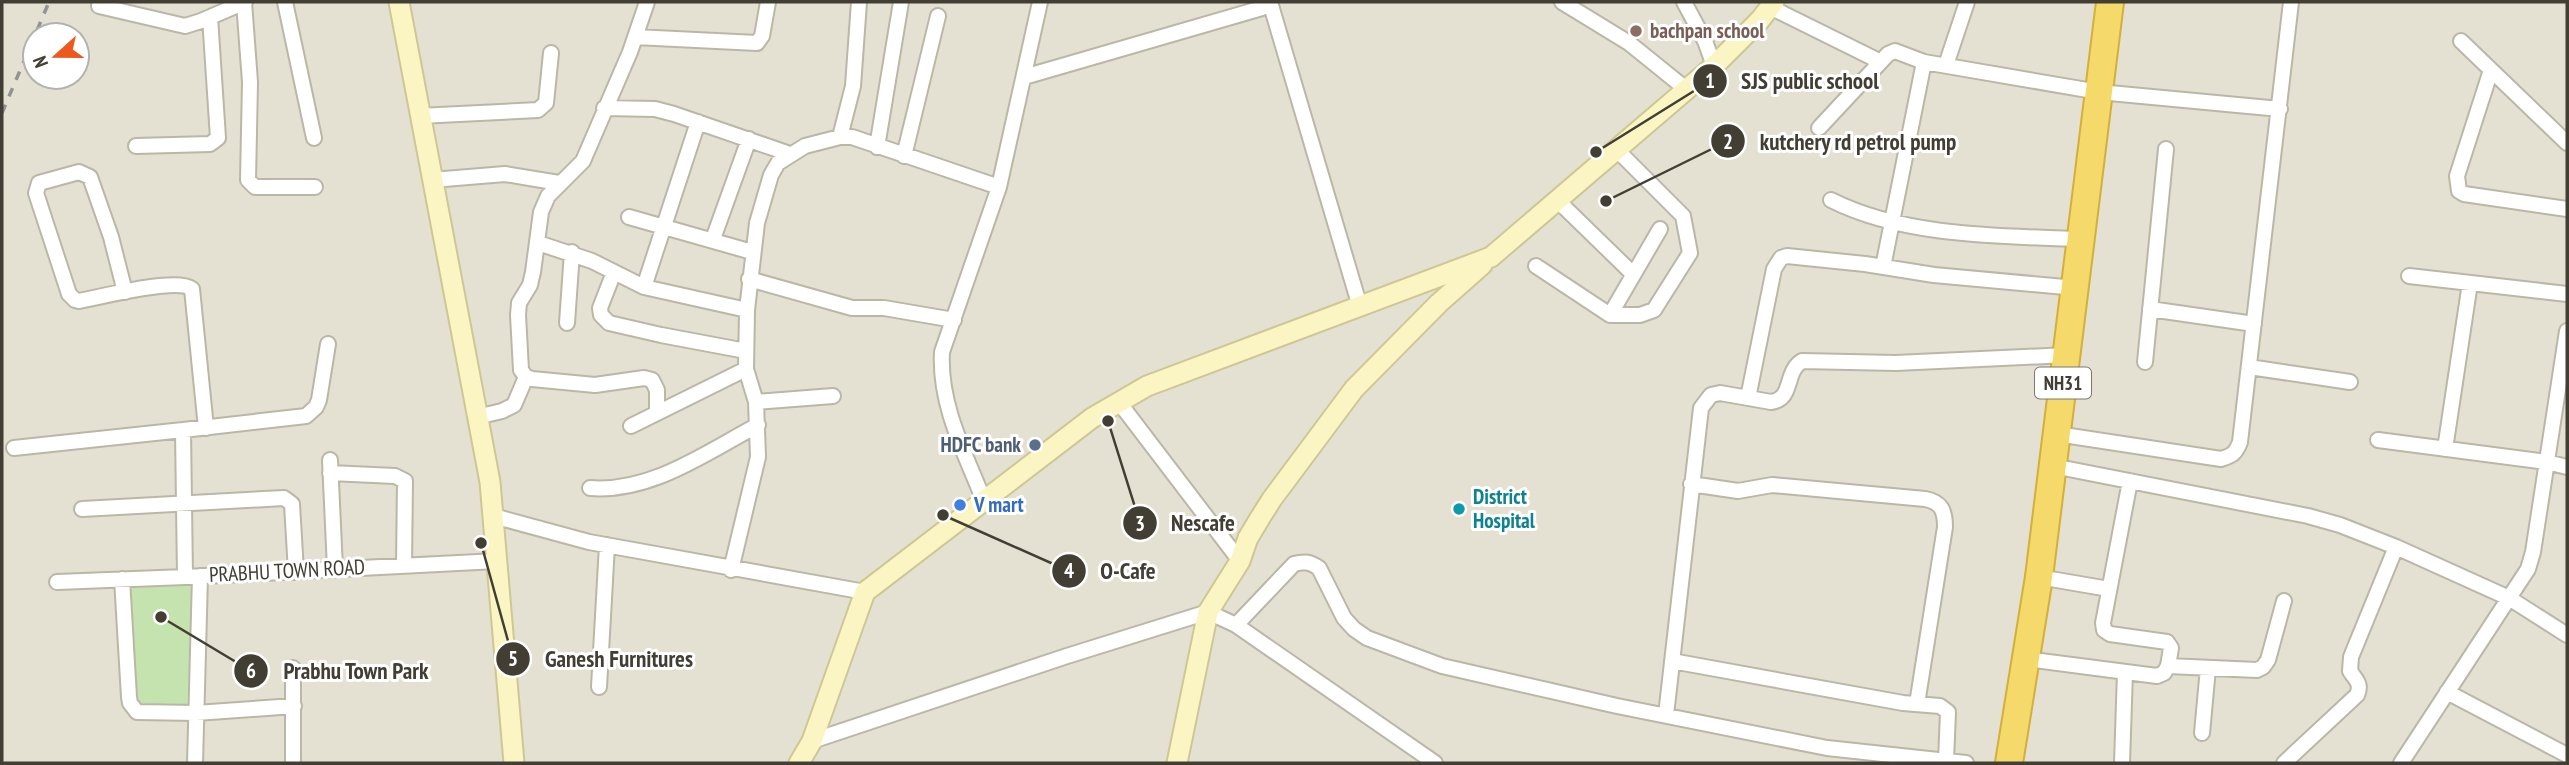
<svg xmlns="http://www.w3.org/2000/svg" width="2569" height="765" font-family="'PT Sans Narrow',sans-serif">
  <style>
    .residential { fill: #e4e1d2; fill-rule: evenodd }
    .green { fill: #c4e3ae }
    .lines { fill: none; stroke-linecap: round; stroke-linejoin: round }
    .street-casing { stroke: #bbb7a7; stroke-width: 18 }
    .secondary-casing { stroke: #cec795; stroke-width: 23 }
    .highway-casing { stroke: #d3af3b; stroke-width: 30 }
    .street { stroke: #fff; stroke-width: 14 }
    .secondary { stroke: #fbf5c3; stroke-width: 19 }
    .highway { stroke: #f5d96a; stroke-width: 26 }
    .rail { stroke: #939393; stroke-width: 3.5; stroke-dasharray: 9 9; stroke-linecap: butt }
    .education-dot { fill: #8d6e63; stroke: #fff; stroke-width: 2.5 }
    .service-dot { fill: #5c6f8a; stroke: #fff; stroke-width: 2.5 }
    .shop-dot { fill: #3f7fe0; stroke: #fff; stroke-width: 2.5 }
    .culture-dot { fill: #0f9aa8; stroke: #fff; stroke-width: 2.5 }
    .labels { text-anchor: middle; stroke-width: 6; stroke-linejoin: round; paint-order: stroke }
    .shield { fill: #fff; stroke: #7b7871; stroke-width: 2 }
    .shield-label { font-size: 19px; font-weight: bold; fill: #423e34 }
    .education-label { font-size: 21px; font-weight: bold; fill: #785e54; stroke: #fff; text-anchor: start }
    .service-label { font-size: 21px; font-weight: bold; fill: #4e5e75; stroke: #fff; text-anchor: end }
    .culture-label { font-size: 21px; font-weight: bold; fill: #0d838f; stroke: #fff; text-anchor: start }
    .shop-label { font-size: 21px; font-weight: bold; fill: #366cbe; stroke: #fff; text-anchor: start }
    .street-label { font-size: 21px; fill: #423e34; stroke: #fff }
    .leader { fill: none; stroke: #423e34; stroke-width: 2.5 }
    .callout-dot { fill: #423e34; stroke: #fff; stroke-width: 2.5 }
    .mark-label { font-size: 21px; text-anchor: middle; font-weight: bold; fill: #fff }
    .callout-label { font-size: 23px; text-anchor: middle; font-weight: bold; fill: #423e34; stroke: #fff; stroke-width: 6; stroke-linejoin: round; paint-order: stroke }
  </style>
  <rect width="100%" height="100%" fill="#f0eee3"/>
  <path class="residential" d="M2,2H2567V763H2ZM35,35H77V77H35Z"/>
  <path class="green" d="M193,584L187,706L139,703L132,647L131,586Z"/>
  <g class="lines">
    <defs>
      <path id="street" d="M244,2L250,82L248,180L255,187H315
        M285,2L314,138
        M647,2L630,52L583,161L548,196L541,212L533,272L530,285L519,303L518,315L521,370L526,377L532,379L595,385L644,378L652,380L657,390V413
        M1270,2L1360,307
        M1562,2L1629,43L1686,89
        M1684,2L1705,41L1714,66
        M99,6L185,26L201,21L245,2
        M1770,7L1879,61
        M635,37L757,43L762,36L768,2
        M2461,41L2567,143
        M1946,65L1967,2
        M2491,70L2457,176L2459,191L2464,194L2567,209
        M1024,77L1262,8L1269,2
        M604,108L655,109L674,114L790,154
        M419,116L538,110L546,103L551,53
        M1819,128L1888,54L1895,51L1924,62
        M840,137L853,86L859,2
        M136,146L210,144L218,138L210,17
        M877,147L901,2
        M904,156L938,16
        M432,180L505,174L559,183
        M1557,200L1633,274
        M1831,200C1904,237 2001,236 2081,239
        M629,217L752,252
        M713,239L749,139
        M538,243L592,261L644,287L747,310
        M1536,266L1610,315H1640L1654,310L1690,253L1683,216L1616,149
        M1883,267L1924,62L2099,92L2280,109
        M614,272L600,308L601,315L609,323L661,335L746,351
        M2409,276L2567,294
        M749,279L852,308H884L954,320
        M644,287L698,122
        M125,292L111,237L90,177L79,172L39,183L36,193L69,294L75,300L79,301C101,297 177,277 192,289L206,428
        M2150,309L2254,324
        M1610,315L1660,229
        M567,323L572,252
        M2145,362L2166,149
        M2249,367L2350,382
        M1748,398L1774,269L1781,258L1787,256L1865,264L1934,275L2076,288
        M1118,401L1240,561
        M756,402L833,396
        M477,417L502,411L514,405L526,377
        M631,426L746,369
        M183,430L306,416L316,407L319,400L328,344
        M2057,434L2221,459C2232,456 2236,453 2240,442L2291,2
        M2378,440L2547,462L2567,467
        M14,448L183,430L185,577L497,561
        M2445,449L2470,283
        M330,460L335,569
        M2053,466L2308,516L2340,525L2396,547L2509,598L2567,635
        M330,473L395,476L405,481L404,565
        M2130,481L2103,623L2104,630L2110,634L2167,642L2171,648L2168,666
        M1691,484L1738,491L1772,485L1925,499C1941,502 1945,510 1945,527L1917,704
        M590,488C651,493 707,452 758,425
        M984,501C965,453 939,405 942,352L999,187L1040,2
        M82,509L284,498L292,504L296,572
        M493,516L589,542L865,592
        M731,570L758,457L756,402L746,369L747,310L757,223L771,175L778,163L805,146L840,137H852L999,187
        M2039,577L2109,589
        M122,579L129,697L130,703L137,712L196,713L294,706
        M57,582L185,577
        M1236,625L1294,564C1305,561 1310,562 1319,568L1344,618L1354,629L1367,638L1442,666L1617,706L1827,748L1966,763
        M2026,659L2157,676L2164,673L2168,666L2257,670L2263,667L2268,660L2284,601
        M1672,661L1903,703L1940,706L1948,712L1946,761
        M599,687L607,545
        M2447,692L2567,755
        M1666,715L1701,408L1711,395L1720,393L1771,402C1794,399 1784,372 1802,361L1896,363L2067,355
        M2202,733L2208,668
        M812,741L1067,656L1208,612L1236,625L1435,763
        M195,763L200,576
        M293,763V668
        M2122,763L2125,672
        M2284,763L2357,695C2362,684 2356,680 2350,671L2351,657L2396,547
        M2401,763L2528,569L2533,552L2567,331"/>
      <path id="secondary" d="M399,2L490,482L514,763
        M799,763L812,741L865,592L1092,418L1147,386L1491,257L1714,66L1760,20L1774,2
        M1177,763L1208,612L1240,561L1248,538L1260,518L1272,499L1354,389L1439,303L1482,265"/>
      <path id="highway" d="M2009,763L2039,577L2110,2"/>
    </defs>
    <use href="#street" class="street-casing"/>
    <use href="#secondary" class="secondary-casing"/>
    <use href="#highway" class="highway-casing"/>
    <use href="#street" class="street"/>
    <use href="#secondary" class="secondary"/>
    <use href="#highway" class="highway"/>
    <path class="rail" d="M2,113L49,2"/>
  </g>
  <circle class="education-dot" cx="1636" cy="31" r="7"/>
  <circle class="service-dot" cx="1035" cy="445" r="7"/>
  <circle class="shop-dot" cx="960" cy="505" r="7"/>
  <circle class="culture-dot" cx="1459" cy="509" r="7"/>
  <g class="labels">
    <rect class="shield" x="2035" y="367.5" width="56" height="31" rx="5"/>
    <g class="shield-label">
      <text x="2063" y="390">NH31</text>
    </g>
    <g class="education-label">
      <text x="1650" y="38">bachpan school</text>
    </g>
    <g class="service-label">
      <text x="1021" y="452">HDFC bank</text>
    </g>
    <g class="culture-label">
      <text x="1473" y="504">District<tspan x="1473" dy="24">Hospital</tspan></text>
    </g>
    <g class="shop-label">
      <text x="974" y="512">V mart</text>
    </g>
    <g class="street-label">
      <text transform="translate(287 571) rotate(-3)" y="7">PRABHU TOWN ROAD</text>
    </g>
  </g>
  <path class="leader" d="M1596 152L1710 81M1606 201L1728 141M1108 421L1140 523M943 515L1069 571M481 543L513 659M161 617L251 671"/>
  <g class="callout-dot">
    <circle cx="1596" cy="152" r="7"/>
    <circle cx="1606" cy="201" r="7"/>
    <circle cx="1108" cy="421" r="7"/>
    <circle cx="943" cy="515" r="7"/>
    <circle cx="481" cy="543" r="7"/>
    <circle cx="161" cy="617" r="7"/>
    <circle cx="1710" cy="81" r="18"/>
    <circle cx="1728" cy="141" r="18"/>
    <circle cx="1140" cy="523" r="18"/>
    <circle cx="1069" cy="571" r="18"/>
    <circle cx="513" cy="659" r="18"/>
    <circle cx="251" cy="671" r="18"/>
  </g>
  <g class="mark-label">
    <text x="1710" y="88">1</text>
    <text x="1728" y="149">2</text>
    <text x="1140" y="531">3</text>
    <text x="1069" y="578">4</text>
    <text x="513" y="666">5</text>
    <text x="251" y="678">6</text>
  </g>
  <g class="callout-label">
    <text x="1810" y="89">SJS public school</text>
    <text x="1858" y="150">kutchery rd petrol pump</text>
    <text x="1203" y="531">Nescafe</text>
    <text x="1128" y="579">O-Cafe</text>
    <text x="619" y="667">Ganesh Furnitures</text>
    <text x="356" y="679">Prabhu Town Park</text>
  </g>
  <rect width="2569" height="765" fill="none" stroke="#423e34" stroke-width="7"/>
  <g transform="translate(56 56) rotate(249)"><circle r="33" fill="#ffffff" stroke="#b3b2ae" stroke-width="2"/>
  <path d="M0-5L12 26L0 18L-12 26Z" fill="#ed581e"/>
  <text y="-10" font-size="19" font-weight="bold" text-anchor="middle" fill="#423e34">N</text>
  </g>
</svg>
